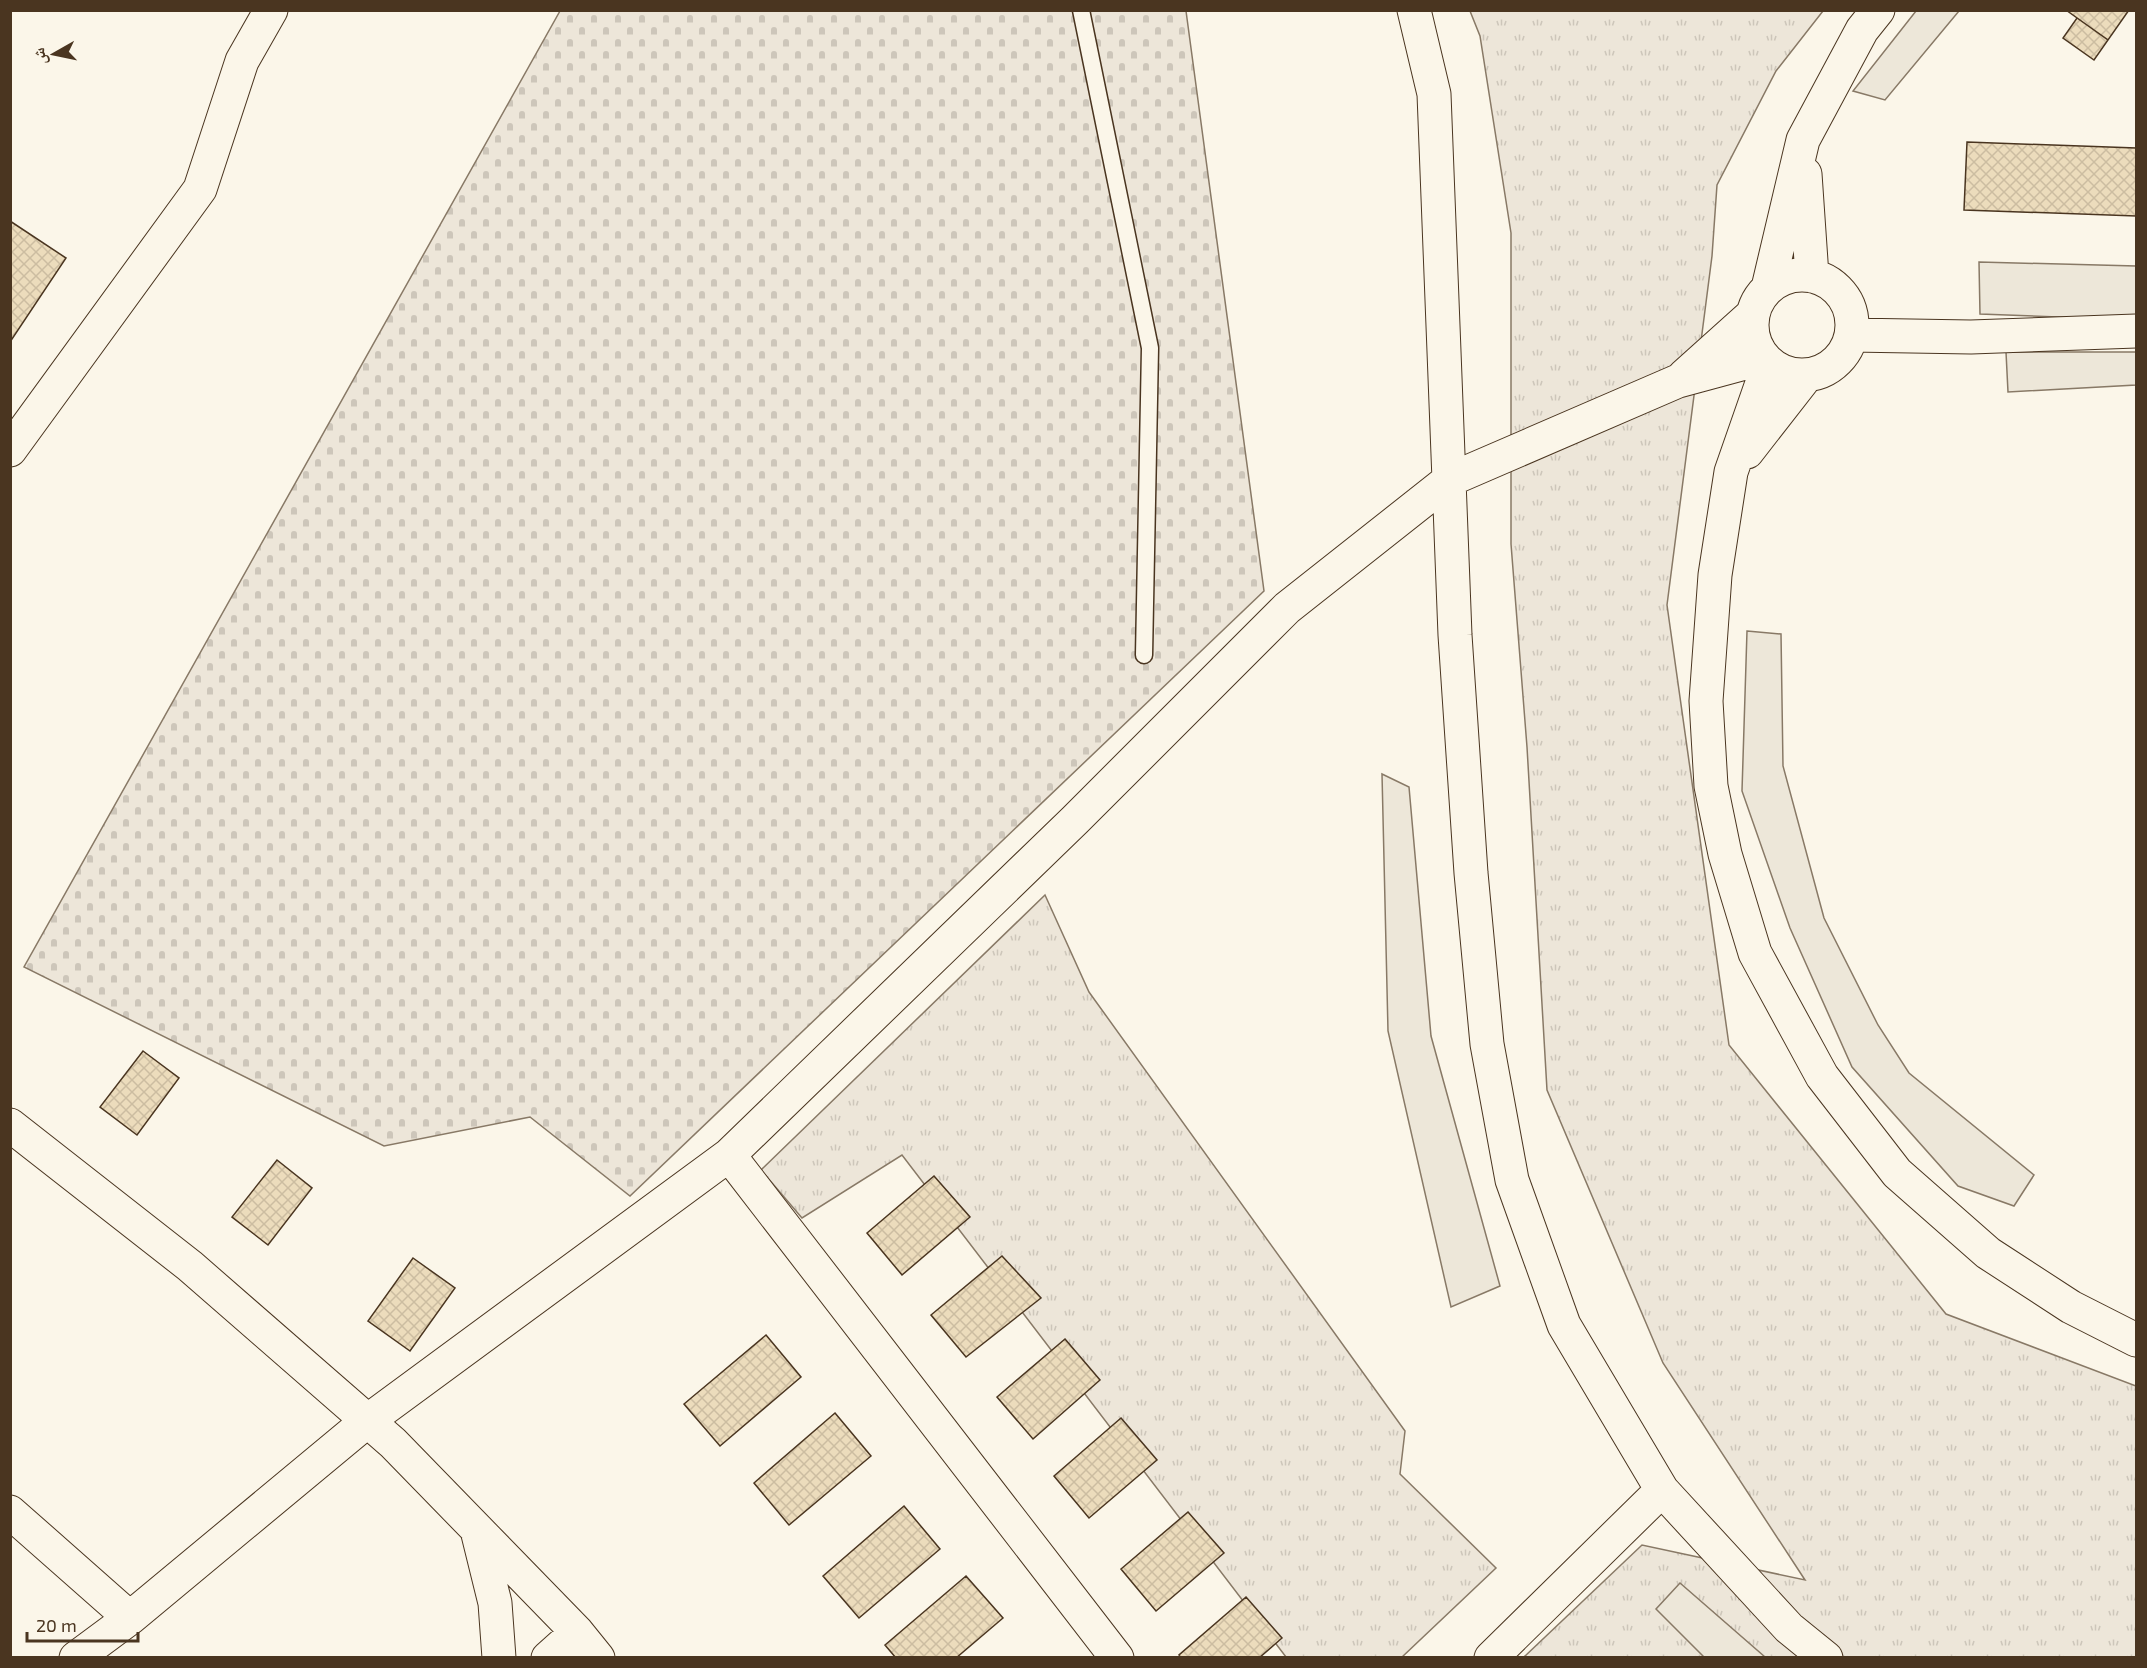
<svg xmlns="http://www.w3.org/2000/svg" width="2147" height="1668" font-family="'Exo 2','Noto Naskh Arabic',sans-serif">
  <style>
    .grass { fill: url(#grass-tufts); stroke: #887966; stroke-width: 1.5 }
    .cemetery { fill: url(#cemetery-stones); stroke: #887966; stroke-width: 1.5 }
    .parking { fill: #ede7d9; stroke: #887966; stroke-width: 1.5 }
    .building { fill: url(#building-cross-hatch); stroke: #4a3520; stroke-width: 1.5 }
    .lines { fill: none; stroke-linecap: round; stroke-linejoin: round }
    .lane-casing { stroke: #4a3520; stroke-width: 19 }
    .street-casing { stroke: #4a3520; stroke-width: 35 }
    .lane { stroke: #fbf6e9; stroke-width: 16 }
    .street { stroke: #fbf6e9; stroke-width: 33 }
  </style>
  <defs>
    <pattern id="grass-tufts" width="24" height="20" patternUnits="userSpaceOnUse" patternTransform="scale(1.5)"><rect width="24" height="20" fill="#ede6d9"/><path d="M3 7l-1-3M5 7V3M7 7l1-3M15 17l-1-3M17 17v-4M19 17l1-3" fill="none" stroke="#cdc6ba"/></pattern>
    <pattern id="cemetery-stones" width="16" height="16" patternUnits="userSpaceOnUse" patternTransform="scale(1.5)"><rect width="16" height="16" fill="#ede6d9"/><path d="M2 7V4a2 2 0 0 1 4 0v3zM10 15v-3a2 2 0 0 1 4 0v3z" fill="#cdc6ba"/></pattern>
    <pattern id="building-cross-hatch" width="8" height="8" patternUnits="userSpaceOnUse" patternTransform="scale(1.5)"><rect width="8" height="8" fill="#ecdcbc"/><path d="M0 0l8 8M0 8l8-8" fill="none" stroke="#ccbda1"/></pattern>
  </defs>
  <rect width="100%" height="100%" fill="#fbf6e9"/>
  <path class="grass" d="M1470,11H1823L1776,71L1717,185L1712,256L1667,605L1729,1045L1946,1314L2136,1386V1657H1524L1642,1545L1805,1580L1663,1363L1547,1090L1527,747L1511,544V233L1480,36Z
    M1045,895L1089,992L1405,1431L1400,1474L1496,1568L1402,1657H1286L902,1155L802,1218L761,1170Z"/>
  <path class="cemetery" d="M560,11H1186L1264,591L630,1196L530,1117L384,1146L24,967Z"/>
  <path class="parking" d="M1916,11H1959L1885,100L1853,91Z
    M1979,262L2136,266V320L1980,314Z
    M2006,352H2136V385L2008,392Z
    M1747,631L1781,634L1783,766L1824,918L1878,1025L1909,1073L2034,1175L2014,1206L1958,1186L1852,1067L1790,928L1742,791Z
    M1382,774L1409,787L1431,1036L1500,1286L1451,1307L1388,1031Z
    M1680,1583L1765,1657H1704L1656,1609Z"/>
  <path class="building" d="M2066,10H2129L2108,40Z
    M2077,18L2108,40L2094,60L2063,38Z
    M1967,142L2136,148V216L1964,210Z
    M10,221L66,258L10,342Z
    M143,1051L179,1078L137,1135L100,1107Z
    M277,1160L312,1188L268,1245L232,1217Z
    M934,1176L970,1217L902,1275L867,1233Z
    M1002,1256L1041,1298L966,1357L931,1315Z
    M413,1258L455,1288L410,1351L368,1321Z
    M766,1335L801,1377L720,1446L684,1404Z
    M1065,1339L1100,1380L1033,1439L997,1397Z
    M835,1413L871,1456L789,1525L754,1483Z
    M1121,1418L1157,1460L1089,1518L1054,1476Z
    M904,1506L940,1549L859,1618L823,1576Z
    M1188,1512L1224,1553L1156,1611L1121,1569Z
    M966,1576L1003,1618L956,1658H896L885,1645Z
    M1246,1597L1282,1638L1259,1658H1181L1179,1655Z"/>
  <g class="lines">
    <defs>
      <path id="lane" d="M1081,10L1150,348L1144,655"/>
      <path id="street" d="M1414,10L1434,94L1455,635L1471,873L1487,1044L1512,1180L1564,1325L1662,1490L1789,1628L1826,1658
        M1805,174L1812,276
        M1752 325a50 50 0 1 1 100 0a50 50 0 1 1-100 0Z
        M1768,288L1803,140L1862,30L1878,10
        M1851,335L1971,337L2136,331
        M1769,363L1731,472L1715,575L1706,701L1711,786L1725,854L1755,953L1822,1076L1897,1173L1988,1253L2071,1307L2136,1340
        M1684,376L1753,314
        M10,450L200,189L242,61L271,10
        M1747,452L1807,375
        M10,1125L190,1266L393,1443L577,1632L598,1658
        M729,1155L1117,1658
        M10,1512L130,1618
        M477,1530L495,1603L499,1658
        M76,1658L130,1618L366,1422L729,1155L1075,820L1287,608L1449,480L1678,381L1763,358
        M548,1658L577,1632
        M1491,1658L1662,1490"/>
    </defs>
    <use href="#lane" class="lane-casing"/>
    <use href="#street" class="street-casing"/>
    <use href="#lane" class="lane"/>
    <use href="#street" class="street"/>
  </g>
  <rect width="2147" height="1668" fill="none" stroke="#4a3520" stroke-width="24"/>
  <g transform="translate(54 54) rotate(261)" stroke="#fbf6e9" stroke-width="4.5" paint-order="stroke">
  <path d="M0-4.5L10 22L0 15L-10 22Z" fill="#4a3520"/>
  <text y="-9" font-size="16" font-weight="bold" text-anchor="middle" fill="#4a3520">ش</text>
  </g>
  <path d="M27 1632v9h111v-9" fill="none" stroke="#4a3520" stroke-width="3"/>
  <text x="36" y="1632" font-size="18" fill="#4a3520" stroke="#fbf6e9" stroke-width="4.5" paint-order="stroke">20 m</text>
</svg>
